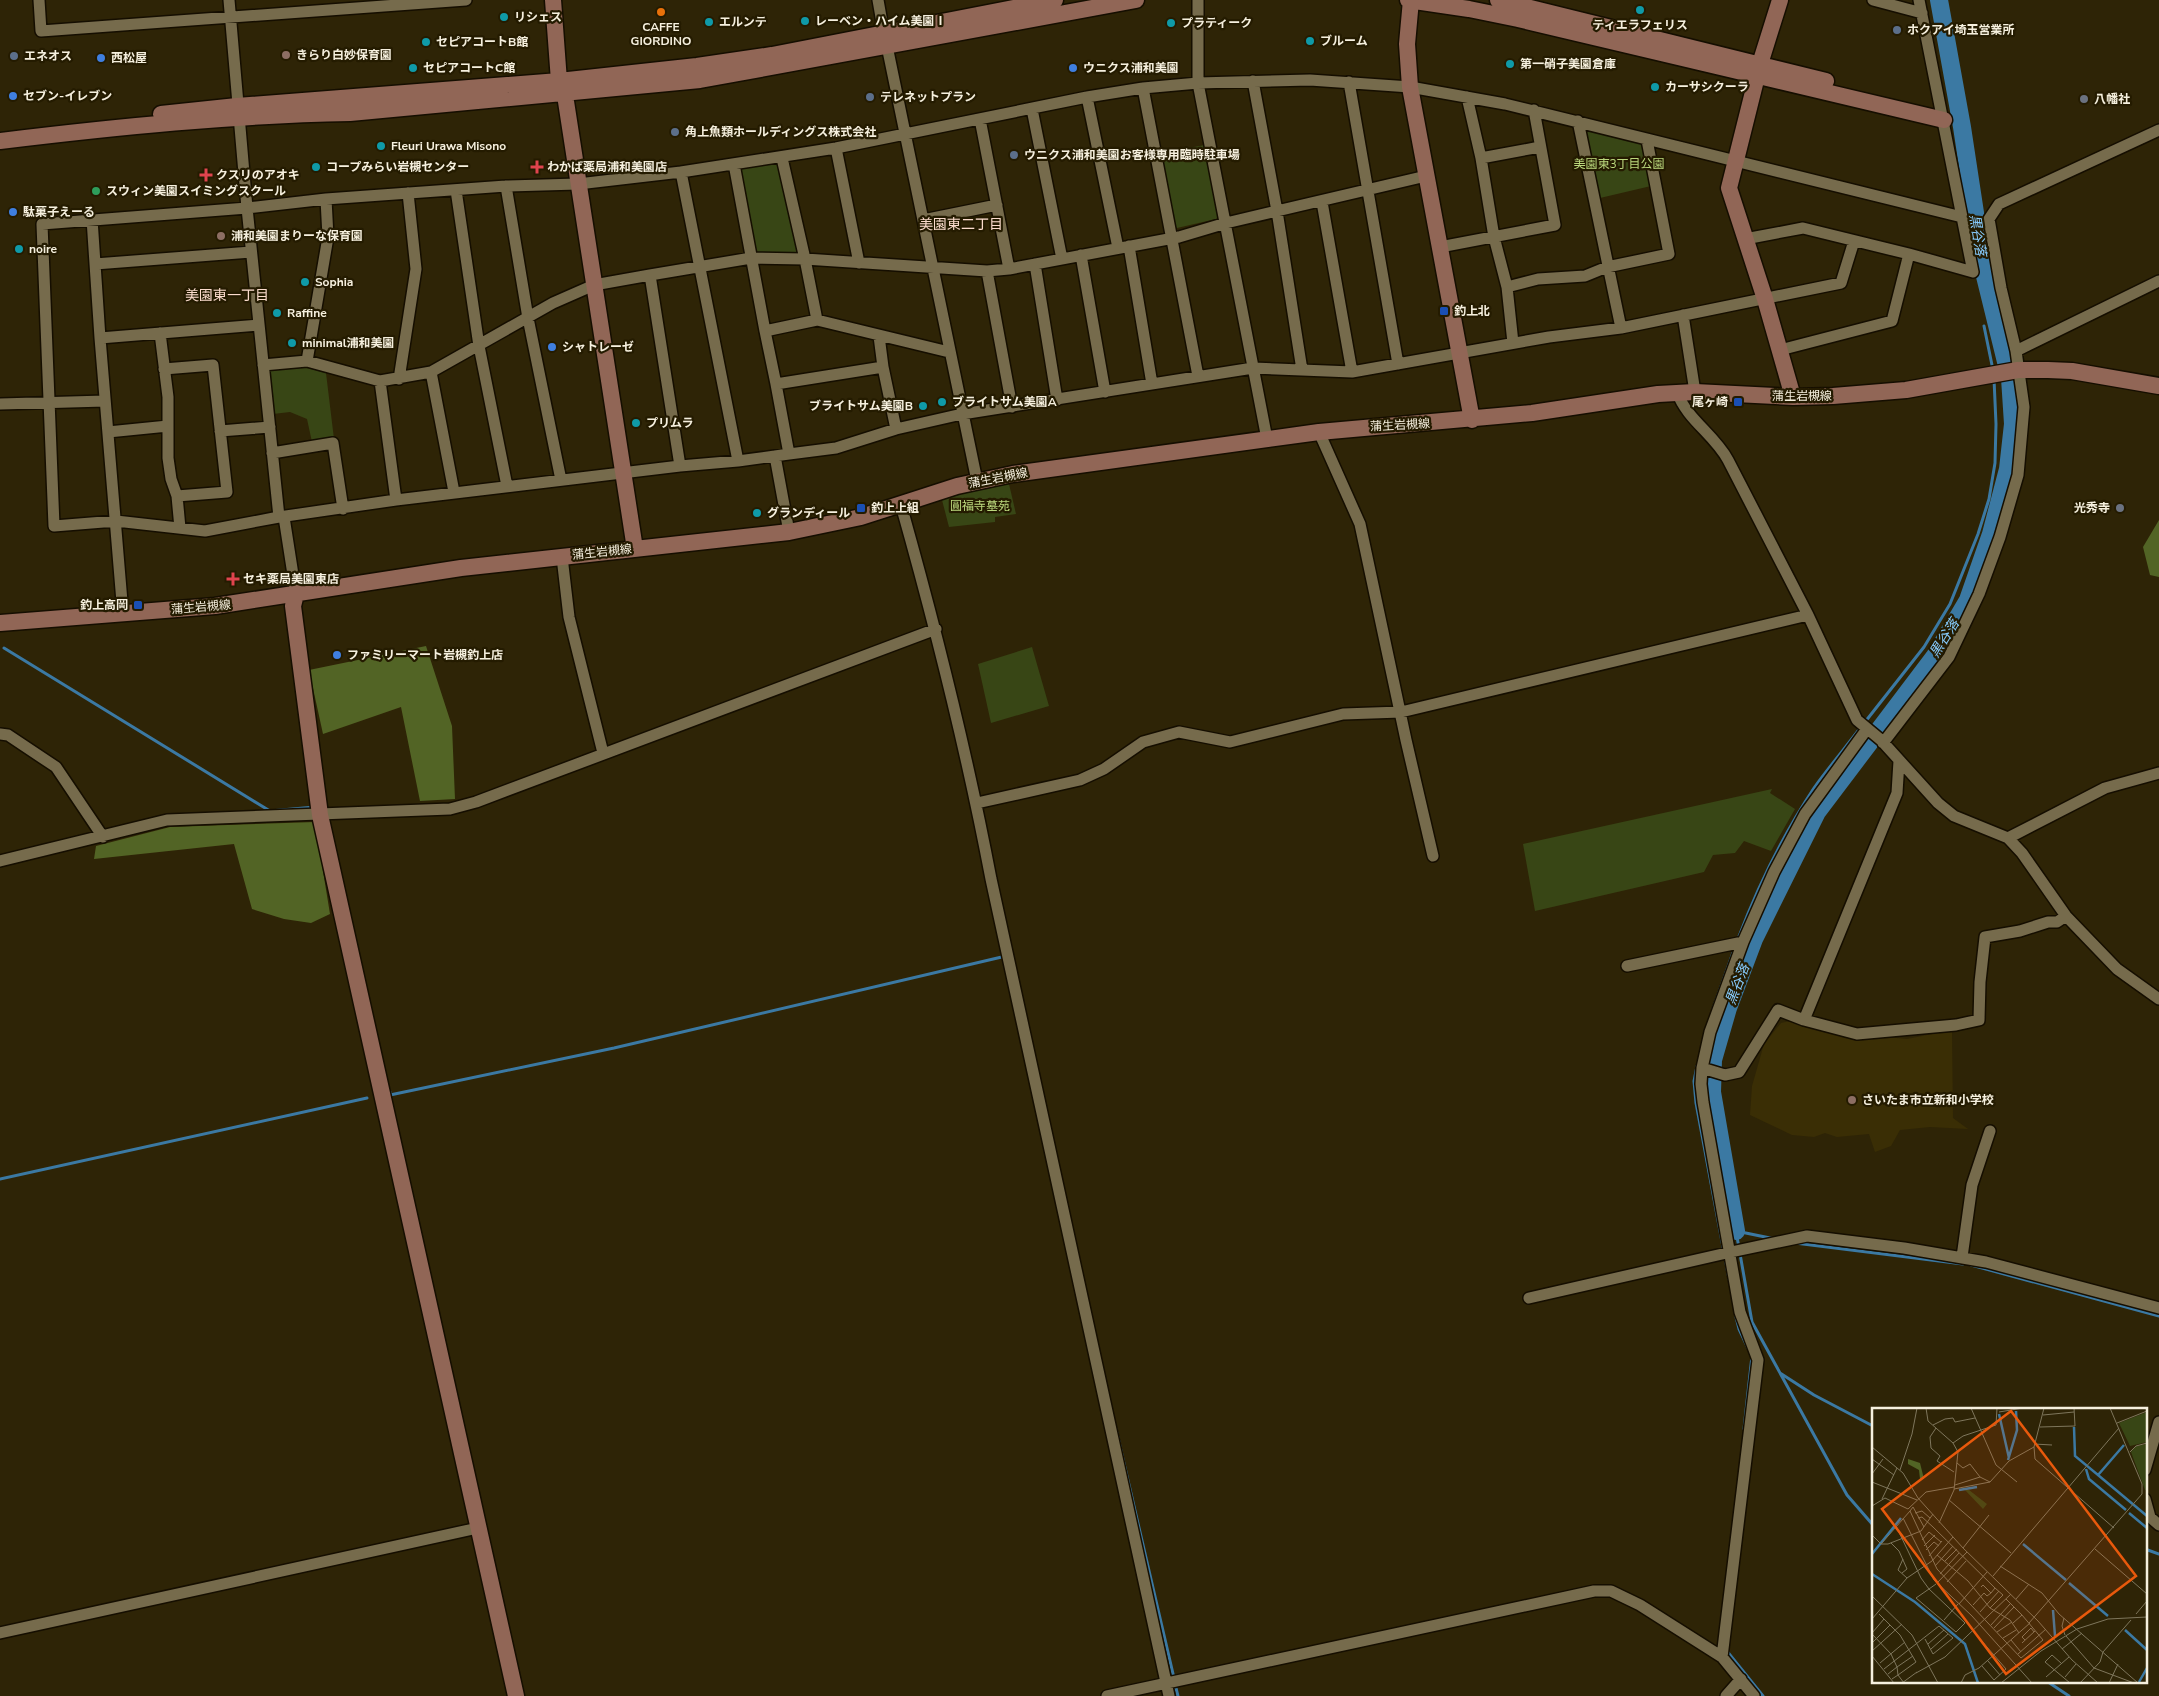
<svg xmlns="http://www.w3.org/2000/svg" width="2159" height="1696" font-family="'Nunito Sans','Noto Sans JP',sans-serif">
  <style>
    .built { fill: #3a2e05 }
    .green { fill: #384615 }
    .forest { fill: #526425 }
    .lines { fill: none; stroke-linecap: round; stroke-linejoin: round }
    .stream { stroke: #3b79a3; stroke-width: 3 }
    .river { stroke: #3b79a3; stroke-width: 18 }
    .street-casing { stroke: #150e00; stroke-width: 14 }
    .secondary-casing { stroke: #150e00; stroke-width: 19 }
    .street { stroke: #766b4c; stroke-width: 11 }
    .secondary { stroke: #916656; stroke-width: 16 }
    .culture-dot { fill: #0f9aa8; stroke: #241b00; stroke-width: 2 }
    .food-dot { fill: #e8710a; stroke: #241b00; stroke-width: 2 }
    .service-dot { fill: #5c6f8a; stroke: #241b00; stroke-width: 2 }
    .education-dot { fill: #8d6e63; stroke: #241b00; stroke-width: 2 }
    .shop-dot { fill: #3f7fe0; stroke: #241b00; stroke-width: 2 }
    .worship-dot { fill: #6b7280; stroke: #241b00; stroke-width: 2 }
    .health-dot { fill: #e0444e; stroke: #241b00; stroke-width: 2 }
    .leisure-dot { fill: #2e9e5b; stroke: #241b00; stroke-width: 2 }
    .transit-dot { fill: #1a4fb4; stroke: #241b00; stroke-width: 2 }
    .labels { text-anchor: middle; stroke-width: 4.5; stroke-linejoin: round; paint-order: stroke }
    .poi-label { font-size: 12px; font-weight: bold; fill: #f6f0de; stroke: #241b00; text-anchor: start }
    .park-label { font-size: 12px; fill: #bbd97d; stroke: #241b00 }
    .street-label { font-size: 12px; fill: #f6f0de; stroke: #241b00 }
    .neighbourhood-label { font-size: 14px; fill: #fbdccd; stroke: #241b00 }
    .water-label { font-size: 14px; font-style: italic; fill: #86cafb; stroke: #241b00 }
    .inset-river { fill: none; stroke: #3b79a3; stroke-width: 2.5 }
    .inset-road { fill: none; stroke: #7e765c; stroke-width: 1 }
    .view { fill: #e8590c; fill-opacity: 0.15; stroke: #e8590c; stroke-width: 2.5 }
    .inset-edge { fill: none; stroke: #f6f0de; stroke-width: 2.5 }
  </style>
  <rect width="100%" height="100%" fill="#2e2406"/>
  <path class="built" d="M1790,1021L1835,1032L1907,1039L1952,1030L1953,1118L1968,1129L1930,1127L1900,1130L1891,1146L1875,1152L1869,1134L1837,1137L1825,1133L1814,1137L1792,1135L1750,1115L1752,1086L1764,1044L1781,1023Z"/>
  <path class="green" d="M1587,129L1641,143L1651,186L1600,198L1585,132Z
    M1205,145L1219,215L1216,219L1177,228L1173,224L1160,153Z
    M777,164L798,252H755L741,168Z
    M304,367L326,373L334,439L312,442L307,419L290,412L273,414L268,375L270,371Z
    M1009,484L1016,514L995,517V522L949,527L942,500L977,489Z
    M1032,647L1049,706L991,723L978,664Z
    M1772,789L1770,793L1795,809L1771,851L1744,841L1735,853L1713,855L1704,872L1535,911L1523,844Z"/>
  <path class="forest" d="M2159,520V577L2150,575L2143,547Z
    M426,646L452,726L455,799L420,801L401,707L323,734L309,670Z
    M315,822L330,914L311,923L284,919L252,909L234,844L94,859L96,846L170,827Z"/>
  <g class="lines">
    <path class="stream" d="M1984,326L1993,370
      M4,648L270,811L315,807
      M1865,722L1924,647L1950,604L1978,534L1989,499L1995,463L1996,424L1994,379
      M1738,939C1758,886 1783,835 1814,788C1829,767 1846,747 1861,727
      M1713,1009L1735,947
      M1697,1066L1694,1081L1696,1103L1729,1279
      M390,1092V1095L614,1048L1006,956
      M0,1179L367,1098
      M1775,1239L1736,1231L1752,1322L1847,1495L1873,1525
      M1795,1243L1963,1264
      M1971,1265L2159,1316
      M1736,1317L1739,1329L1748,1348
      M1780,1373L1814,1395L1873,1426
      M1116,1429L1174,1678
      M1744,1429L1752,1356
      M2145,1549L2159,1554
      M1726,1650L1763,1696
      M2048,1682L2069,1696
      M1175,1684L1178,1696"/>
    <path class="river" d="M1736,1231L1712,1092L1713,1060L1728,1008L1754,939L1817,812L1935,656L1968,600L1991,534L2008,469L2013,424L2010,378L1984,272L1962,127L1939,0"/>
    <defs>
      <path id="street" d="M39,0L41,31L466,0
        M229,0L247,208L279,517
        M878,0L884,34
        M1198,0V83L1267,439
        M1873,0L1922,13
        M1919,0L1962,217
        M887,46L977,481
        M1253,81L1277,211L1302,370
        M1349,82L1398,364
        M1143,88L1198,376
        M1087,97L1118,248
        M1467,97L1481,158L1494,237L1507,287L1513,343
        M1032,109L1062,259
        M980,119L1009,269
        M1578,121L1621,328
        M836,148L859,263
        M782,158L805,259L817,320L765,331L776,384L883,367L879,336
        M1481,158L1540,147
        M734,164L765,331
        M681,172L738,461
        M506,186L528,318L561,480
        M456,190L479,346L507,486
        M1322,202L1352,372
        M92,219L100,338L123,614
        M923,220L997,205
        M1129,246L1152,384
        M1440,247L1555,225L1534,110
        M1081,255L1105,392
        M95,264L251,252
        M1035,264L1057,400
        M987,271L1012,407
        M650,275L751,258L805,259L987,271L1009,269L1179,237L1226,223L1426,176
        M1507,287L1538,279L1585,276L1607,267L1669,254L1647,140
        M1683,315L1695,392
        M817,320L949,352
        M160,333L168,397V458L171,479L177,496L180,528
        M100,338L259,325
        M1780,350L1892,321L1909,254
        M2016,351L2159,281
        M307,361L328,237L326,199
        M263,365L307,361L380,381L431,372L553,303L594,285L650,275L680,466L738,461L789,454L776,384
        M883,367L896,429
        M164,369L213,365L227,492L177,496
        M431,372L454,492
        M399,379L416,269L408,193
        M380,381L396,500L680,466
        M1677,392C1687,420 1714,434 1728,460L1808,615L1857,720L1881,740L1938,803L1954,816L2008,838L2022,853L2066,916L2117,969L2159,999
        M0,404L105,401
        M220,431L270,427
        M108,432L168,426
        M1319,432L1360,524L1406,740L1433,856
        M272,453L333,443L343,509
        M789,454L836,448L896,429L962,414L1253,368L1352,372L1549,337L1621,328L1841,283L1854,241
        M775,456L789,532
        M396,500L279,517L205,531L116,521L54,526L42,224L247,208L326,199L506,186L578,184L681,172L836,148L1087,97L1143,88L1198,83L1310,80L1410,87L1505,104L1962,217L1973,272L1909,254L1803,228L1745,239
        M901,505C936,629 967,753 991,879L1169,1696
        M284,517L296,594
        M562,557L569,617L603,753
        M0,734L8,735L56,767L103,837
        M1883,743L1949,657L1979,594L2000,537L2018,475L2024,407L2016,351L2001,288L1989,219L1999,204L2159,130
        M977,803L1080,780L1104,769L1143,742L1179,732L1230,742L1343,714L1401,712L1808,615
        M2008,838L2105,788L2159,773
        M0,861L167,820L450,809L476,802L936,629
        M1627,966L1743,942
        M1804,1020L1897,793L1899,761
        M1702,1068L1725,1075L1739,1072L1778,1010L1804,1020L1857,1034L1956,1025L1979,1020L1980,982L1985,937L2020,931L2048,922H2057L2066,916
        M1962,1257L1972,1185L1990,1131
        M1529,1298L1731,1252L1807,1236L1904,1248L1986,1262L2159,1308
        M2145,1470L2159,1422
        M2145,1499L2150,1517L2159,1525
        M0,1633L478,1528
        M1722,1657L1758,1360L1740,1312L1703,1102L1701,1084L1702,1068L1710,1032L1743,942L1774,872L1805,814L1867,729
        M1107,1696L1594,1591H1611L1640,1605L1722,1657L1754,1696
        M1726,1696L1741,1679"/>
      <path id="secondary" d="M553,0L559,81L565,95L635,549
        M1408,0L1469,9L1518,19L1944,120
        M1411,0L1407,44L1410,87L1472,420
        M1498,0L1826,81
        M1780,0L1760,64L1729,188L1765,299L1793,397
        M161,114L237,106L559,81L697,66L772,55L1055,0
        M0,141C116,127 233,115 350,113L700,80L1136,0
        M296,594L293,606L320,815L516,1696
        M0,623L215,606L461,568L789,532L861,517L957,486L1013,474L1319,432L1532,413L1658,394L1695,392L1793,397L1833,396L1906,390L2018,370H2048L2072,371L2159,386"/>
    </defs>
    <use href="#street" class="street-casing"/>
    <use href="#secondary" class="secondary-casing"/>
    <use href="#street" class="street"/>
    <use href="#secondary" class="secondary"/>
  </g>
  <g class="culture-dot">
    <circle cx="1640" cy="10" r="5"/>
    <circle cx="504" cy="17" r="5"/>
    <circle cx="805" cy="21" r="5"/>
    <circle cx="709" cy="22" r="5"/>
    <circle cx="1171" cy="23" r="5"/>
    <circle cx="1310" cy="41" r="5"/>
    <circle cx="426" cy="42" r="5"/>
    <circle cx="1510" cy="64" r="5"/>
    <circle cx="413" cy="68" r="5"/>
    <circle cx="1655" cy="87" r="5"/>
    <circle cx="381" cy="146" r="5"/>
    <circle cx="316" cy="167" r="5"/>
    <circle cx="19" cy="249" r="5"/>
    <circle cx="305" cy="282" r="5"/>
    <circle cx="277" cy="313" r="5"/>
    <circle cx="292" cy="343" r="5"/>
    <circle cx="942" cy="402" r="5"/>
    <circle cx="923" cy="406" r="5"/>
    <circle cx="636" cy="423" r="5"/>
    <circle cx="757" cy="513" r="5"/>
  </g>
  <circle class="food-dot" cx="661" cy="12" r="5"/>
  <g class="service-dot">
    <circle cx="1897" cy="30" r="5"/>
    <circle cx="14" cy="56" r="5"/>
    <circle cx="870" cy="97" r="5"/>
    <circle cx="675" cy="132" r="5"/>
    <circle cx="1014" cy="155" r="5"/>
  </g>
  <g class="education-dot">
    <circle cx="286" cy="55" r="5"/>
    <circle cx="221" cy="236" r="5"/>
    <circle cx="1852" cy="1100" r="5"/>
  </g>
  <g class="shop-dot">
    <circle cx="101" cy="58" r="5"/>
    <circle cx="1073" cy="68" r="5"/>
    <circle cx="13" cy="96" r="5"/>
    <circle cx="13" cy="212" r="5"/>
    <circle cx="552" cy="347" r="5"/>
    <circle cx="337" cy="655" r="5"/>
  </g>
  <g class="worship-dot">
    <circle cx="2084" cy="99" r="5"/>
    <circle cx="2120" cy="508" r="5"/>
  </g>
  <g class="health-dot">
    <path d="M534.5 159.5h5v5h5v5h-5v5h-5v-5h-5v-5h5z"/>
    <path d="M203.5 167.5h5v5h5v5h-5v5h-5v-5h-5v-5h5z"/>
    <path d="M230.5 571.5h5v5h5v5h-5v5h-5v-5h-5v-5h5z"/>
  </g>
  <circle class="leisure-dot" cx="96" cy="191" r="5"/>
  <g class="transit-dot">
    <rect x="1439" y="306" width="10" height="10" rx="2.5"/>
    <rect x="1733" y="397" width="10" height="10" rx="2.5"/>
    <rect x="856" y="503" width="10" height="10" rx="2.5"/>
    <rect x="133" y="600" width="10" height="10" rx="2.5"/>
  </g>
  <g class="labels">
    <g class="poi-label">
      <text x="514" y="21">リシェス</text>
      <text x="815" y="25">レーベン・ハイム美園Ⅰ</text>
      <text x="719" y="26">エルンテ</text>
      <text x="1181" y="27">プラティーク</text>
      <text x="1640" y="29" text-anchor="middle">ティエラフェリス</text>
      <text x="661" y="31" text-anchor="middle">CAFFE<tspan x="661" dy="14">GIORDINO</tspan></text>
      <text x="1907" y="34">ホクアイ埼玉営業所</text>
      <text x="1320" y="45">ブルーム</text>
      <text x="436" y="46">セピアコートB館</text>
      <text x="296" y="59">きらり白妙保育園</text>
      <text x="24" y="60">エネオス</text>
      <text x="111" y="62">西松屋</text>
      <text x="1520" y="68">第一硝子美園倉庫</text>
      <text x="423" y="72">セピアコートC館</text>
      <text x="1083" y="72">ウニクス浦和美園</text>
      <text x="1665" y="91">カーサシクーラ</text>
      <text x="23" y="100">セブン-イレブン</text>
      <text x="880" y="101">テレネットプラン</text>
      <text x="2094" y="103">八幡社</text>
      <text x="685" y="136">角上魚類ホールディングス株式会社</text>
      <text x="391" y="150">Fleuri Urawa Misono</text>
      <text x="1024" y="159">ウニクス浦和美園お客様専用臨時駐車場</text>
      <text x="326" y="171">コープみらい岩槻センター</text>
      <text x="547" y="171">わかば薬局浦和美園店</text>
      <text x="216" y="179">クスリのアオキ</text>
      <text x="106" y="195">スウィン美園スイミングスクール</text>
      <text x="23" y="216">駄菓子えーる</text>
      <text x="231" y="240">浦和美園まりーな保育園</text>
      <text x="29" y="253">noire</text>
      <text x="315" y="286">Sophia</text>
      <text x="1454" y="315">釣上北</text>
      <text x="287" y="317">Raffine</text>
      <text x="302" y="347">minimal浦和美園</text>
      <text x="562" y="351">シャトレーゼ</text>
      <text x="952" y="406">ブライトサム美園A</text>
      <text x="1728" y="406" text-anchor="end">尾ヶ崎</text>
      <text x="913" y="410" text-anchor="end">ブライトサム美園B</text>
      <text x="646" y="427">プリムラ</text>
      <text x="871" y="512">釣上上組</text>
      <text x="2110" y="512" text-anchor="end">光秀寺</text>
      <text x="767" y="517">グランディール</text>
      <text x="243" y="583">セキ薬局美園東店</text>
      <text x="128" y="609" text-anchor="end">釣上高岡</text>
      <text x="347" y="659">ファミリーマート岩槻釣上店</text>
      <text x="1862" y="1104">さいたま市立新和小学校</text>
    </g>
    <g class="park-label">
      <text x="1619" y="168">美園東3丁目公園</text>
      <text x="980" y="510">圓福寺墓苑</text>
    </g>
    <g class="street-label">
      <text x="1802" y="400">蒲生岩槻線</text>
      <text transform="translate(1400 425) rotate(-3)" y="4">蒲生岩槻線</text>
      <text transform="translate(998 478) rotate(-11)" y="4">蒲生岩槻線</text>
      <text transform="translate(602 552) rotate(-6)" y="4">蒲生岩槻線</text>
      <text transform="translate(201 607) rotate(-5)" y="4">蒲生岩槻線</text>
    </g>
    <g class="neighbourhood-label">
      <text x="961" y="229">美園東二丁目</text>
      <text x="227" y="300">美園東一丁目</text>
    </g>
    <g class="water-label">
      <text transform="translate(1978 235) rotate(81)" y="5">黒谷落</text>
      <text transform="translate(1944 638) rotate(-58)" y="5">黒谷落</text>
      <text transform="translate(1737 984) rotate(-69)" y="5">黒谷落</text>
    </g>
  </g>
  <g transform="translate(1872 1408)">
    <rect width="275" height="275" fill="#2e2406"/>
    <path d="M275,4V34L258,38L247,15ZM275,36V82H273L259,44L264,38ZM93,82H97L115,96L111,101Z" fill="#384615"/>
    <path d="M36,51L48,55L52,71H48L47,62L36,56Z" fill="#526425"/>
    <path class="inset-river" d="M127,6L137,50M202,19L203,48L226,67L252,37M136,52L145,22L144,3M214,61L217,71L254,102M226,67L275,108M87,82L105,79M257,105L275,120M151,136L194,172M0,146L29,110M0,166L43,194L93,236L106,275M197,175L236,208M181,202L183,228M253,222L275,242M267,274L275,260"/>
    <path class="inset-road" d="M54,0L56,13L81,35L86,44L82,82L67,115M99,0L124,57L145,74M172,0L162,39L163,51L242,120M127,4L151,0M171,7L202,4M245,15L275,3M61,17L73,11L81,10L83,14L103,10M168,19L203,18L202,0M64,20L58,29L59,40L68,48L65,53L82,64M81,35L91,28L124,17L125,0M162,36L180,37M0,39L31,65L46,90L91,140L166,213L200,252L226,275M258,44L264,38L275,35M0,51L22,67M85,55L91,60L98,56L108,69M28,62L40,26L45,0M0,66L11,51M0,74L45,92M83,77L108,69L118,74M82,81L118,74L137,53L162,39M10,91L25,60M77,92L139,145M0,98L13,90L36,101L54,84L82,79M43,105L50,103L58,110M31,110L62,172L100,208L160,275M46,110L50,109L61,119L123,180M24,118L49,170L57,181L64,176M52,119L41,99L38,103L65,161L149,250L171,232L150,207M0,127L9,136H16L49,123L61,106M50,132L57,124L69,134M19,135L27,143L35,161L30,165M9,136L38,103M52,138L63,127M91,140L117,107M223,141L275,186M54,142L62,134L67,138M65,147L96,173L118,200M57,148L70,133M31,151L26,162L35,170M73,153L85,141M63,158L81,138M128,158L170,185L187,206L266,275M68,166L87,145M121,168L247,20M75,174L94,153M65,175L95,144M57,181L93,215L84,224L44,190ZM119,185L123,180L131,187L118,200L138,212L147,225M0,188L40,227L66,275M134,191L150,207L141,215M144,191L157,176M87,196L115,164M101,197L112,185L115,188L119,185L111,177L109,179M108,204L127,183M7,206L28,227L44,254L26,267L32,275M264,206L275,193M192,210L190,218L193,227M0,211L35,170L60,153L81,129M72,212L86,196M157,215L270,86V76L238,0M119,217L138,196M122,220L142,199M102,224L134,261L122,272L110,258M125,224L140,214M0,225L12,211M0,226L19,246L25,259L41,248M194,228L222,260L262,275M131,230L144,222M139,232L149,244M153,232L150,229L159,220L162,224M0,235L18,217M150,235L163,223M56,236L72,222M59,241L76,226M190,241L210,225M0,243L30,216M146,246L174,221M0,248L22,275M116,253L128,267M8,255L33,234M189,255L180,247L173,254L198,275M12,261L67,218L81,230L61,246L53,231M44,265L73,249L139,186M16,266L25,259L26,267L20,271M174,269L197,249M193,269L204,256M30,275L45,264M89,275L93,267L107,260L158,215M129,275L169,243L205,221L236,211L275,209M208,275L228,254L231,244L259,212M237,275L246,256"/>
    <path class="view" d="M139,3L264,168L134,266L10,101Z"/>
    <rect width="275" height="275" class="inset-edge"/>
  </g>
</svg>
